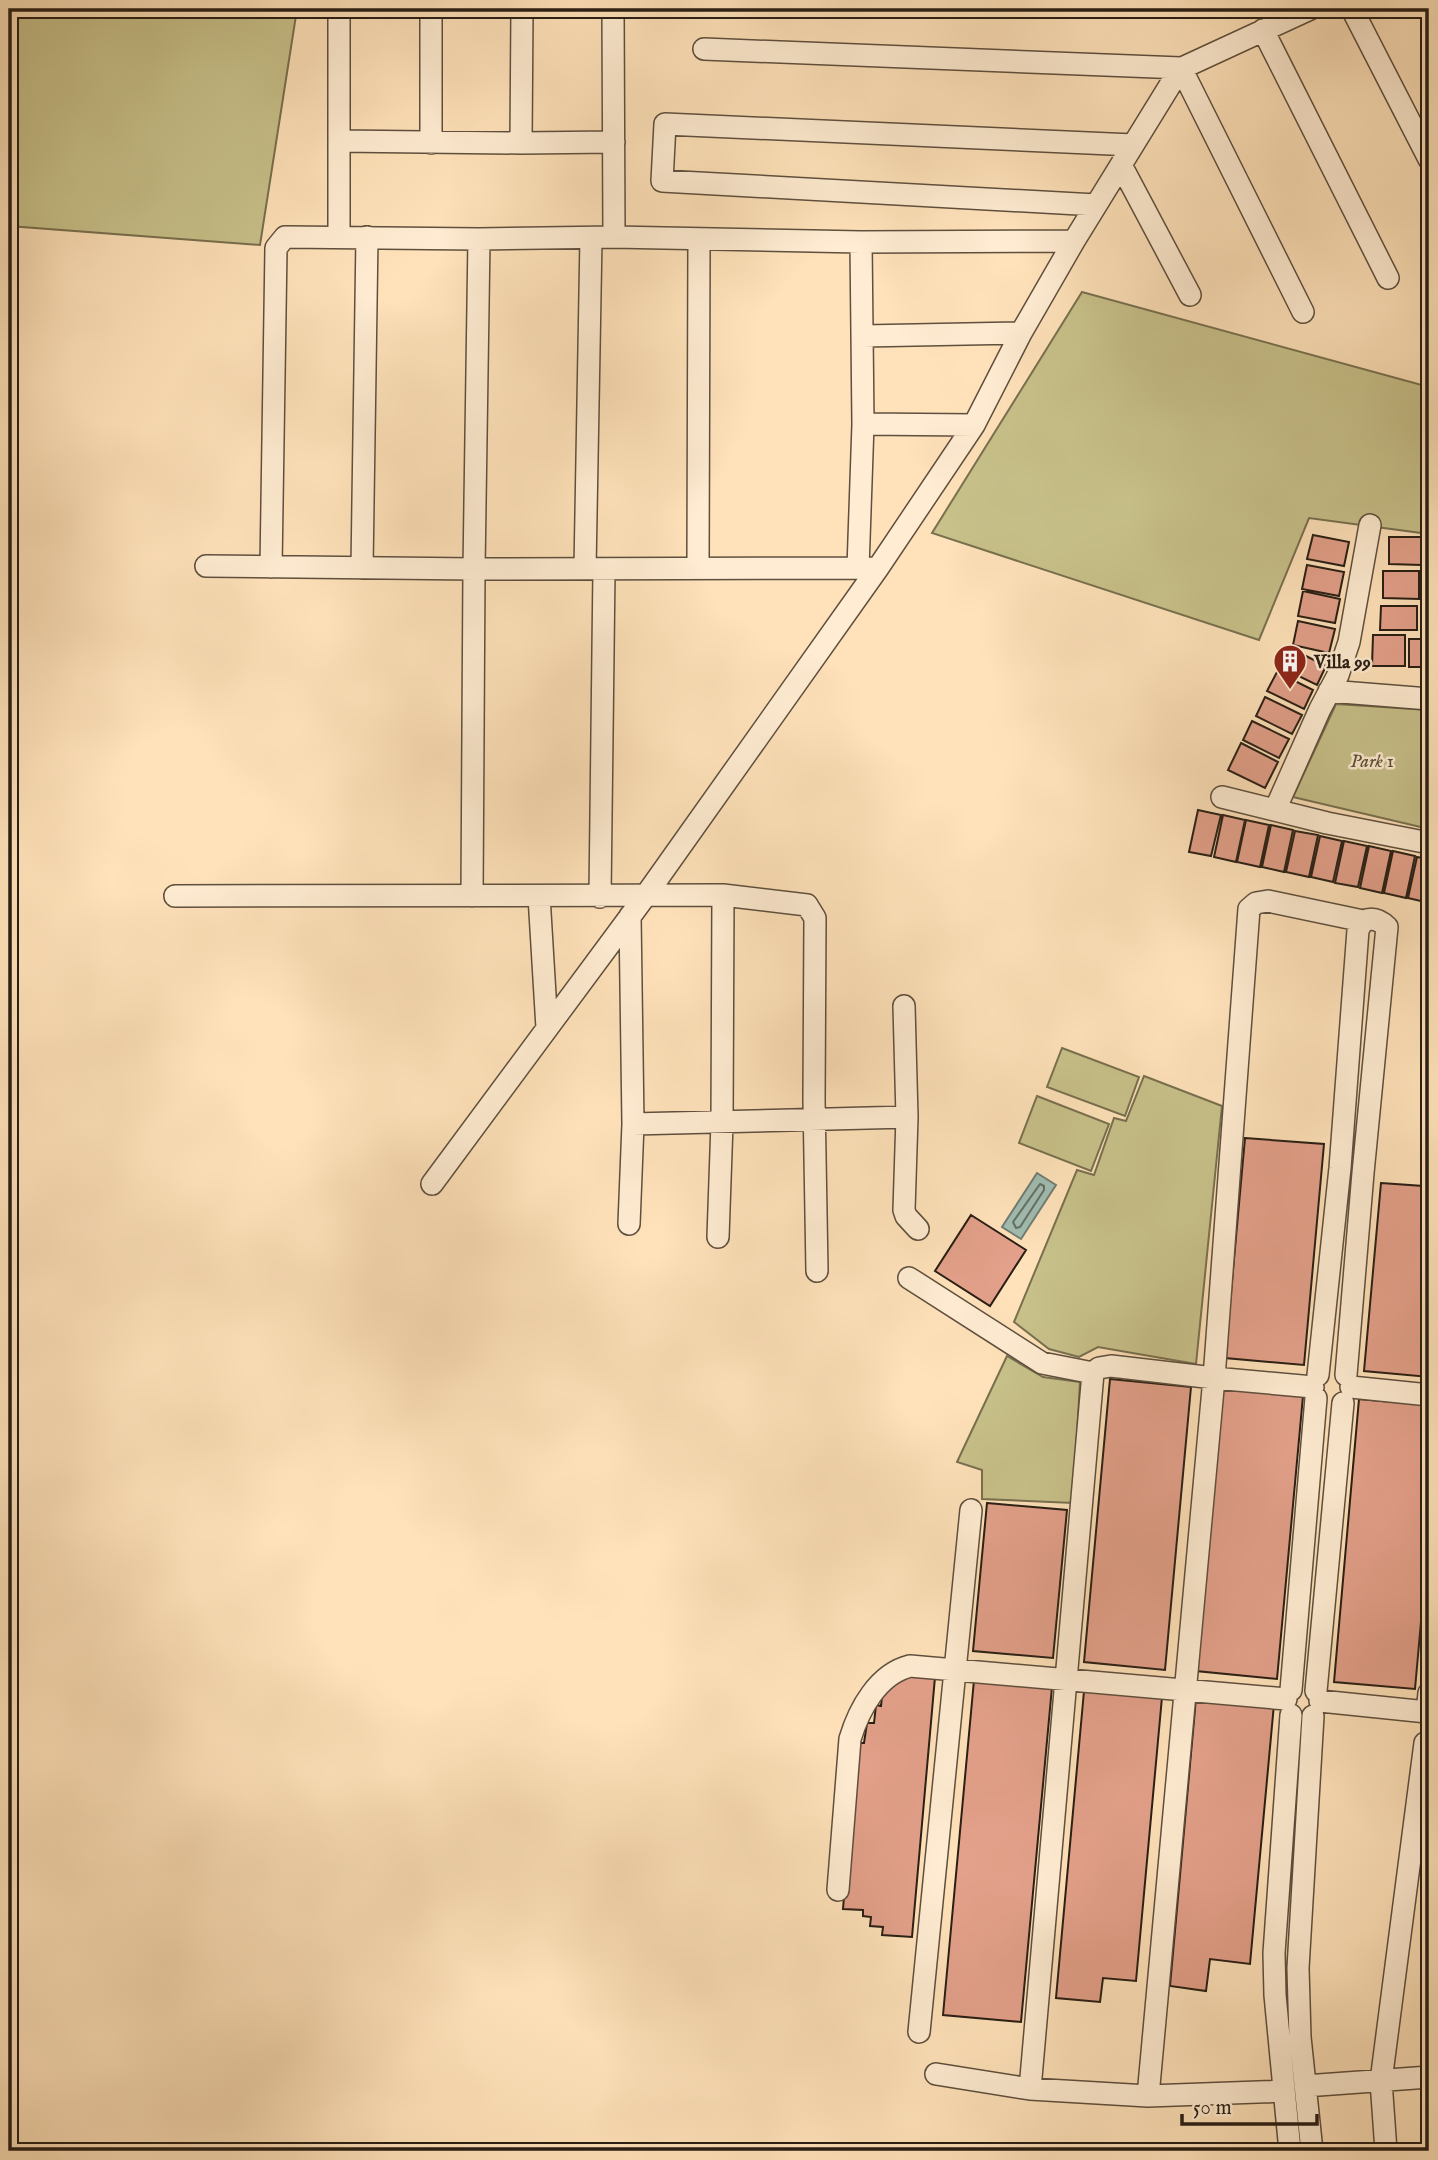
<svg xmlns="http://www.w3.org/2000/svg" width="1438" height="2160" font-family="'IM FELL English',serif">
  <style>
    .green { fill: #c8c18a; stroke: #78704f; stroke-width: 2 }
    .water { fill: #a0bdb2; stroke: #707d73; stroke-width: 2 }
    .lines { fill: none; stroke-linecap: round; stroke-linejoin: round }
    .shore { stroke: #646e63; stroke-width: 2 }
    .building { fill: #e3a08a; stroke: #281e14; stroke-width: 2 }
    .minor-casing { stroke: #5e4f3e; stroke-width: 24 }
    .minor { stroke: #ffecd2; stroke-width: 21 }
    .labels { text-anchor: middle; stroke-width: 5; stroke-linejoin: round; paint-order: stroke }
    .poi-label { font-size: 19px; font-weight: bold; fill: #281e14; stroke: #ffecd2; text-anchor: start }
    .park-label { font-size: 19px; font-style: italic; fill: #584f37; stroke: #ffecd2 }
  </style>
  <rect width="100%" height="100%" fill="#ffe2ba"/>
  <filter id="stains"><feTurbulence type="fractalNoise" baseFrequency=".00286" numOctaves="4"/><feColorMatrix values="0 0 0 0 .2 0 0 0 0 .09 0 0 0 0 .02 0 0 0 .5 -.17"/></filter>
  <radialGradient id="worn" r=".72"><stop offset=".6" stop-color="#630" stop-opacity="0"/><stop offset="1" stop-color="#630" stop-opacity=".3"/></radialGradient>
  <path class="green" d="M9,9H297L260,245L9,226Z
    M1082,292L1429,387V534L1309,518L1259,640L932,533Z
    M1336,704L1429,710V829L1293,797Z
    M1062,1048L1139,1077L1125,1116L1047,1087Z
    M1144,1076L1222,1106L1196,1364L1098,1347L1079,1357L1049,1349L1014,1322L1077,1170L1094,1175L1114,1118L1126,1121Z
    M1037,1096L1109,1124L1091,1171L1019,1143Z
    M1007,1356L1043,1377L1080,1382L1073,1503L982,1499V1470L957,1462Z"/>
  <path class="water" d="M1037,1173L1056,1185L1021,1239L1002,1227Z"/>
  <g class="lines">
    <path class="shore" d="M1040,1184L1044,1186V1190L1020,1227L1016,1228L1013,1222Z"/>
  </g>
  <path class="building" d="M1313,535L1349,542L1344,566L1307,559Z
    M1389,537H1422L1421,565L1389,564Z
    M1307,565L1344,572L1339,596L1302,589Z
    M1383,571H1419V599L1383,598Z
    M1422,590H1429V612H1422Z
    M1303,591L1340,599L1335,623L1298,616Z
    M1381,606H1417V630H1380Z
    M1422,614H1429V636L1422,635Z
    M1298,621L1335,629L1329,653L1293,645Z
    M1373,635H1405V666H1372Z
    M1409,639H1429V667H1409Z
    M1290,648L1326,666L1317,685L1280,667Z
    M1277,672L1313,690L1304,709L1267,691Z
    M1265,697L1302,715L1292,734L1256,716Z
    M1252,721L1289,739L1279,758L1243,740Z
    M1241,743L1278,762L1265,788L1228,770Z
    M1198,810L1221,815L1211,856L1189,852Z
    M1223,815L1245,820L1236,862L1214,857Z
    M1246,820L1269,825L1260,867L1237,862Z
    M1271,825L1293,830L1284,872L1262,867Z
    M1295,831L1318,835L1309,877L1286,872Z
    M1320,836L1342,841L1333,882L1311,877Z
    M1344,841L1367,846L1358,887L1335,883Z
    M1369,846L1391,851L1382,893L1360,888Z
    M1393,851L1415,856L1406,898L1384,893Z
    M1417,857L1429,859V903L1408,898Z
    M1245,1138L1324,1144L1304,1365L1225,1358Z
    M1381,1183L1423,1186L1421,1211L1429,1212V1377L1364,1371Z
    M971,1215L1026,1250L990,1306L935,1271Z
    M1110,1379L1191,1387L1165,1670L1084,1662Z
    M1222,1389L1303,1396L1277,1679L1196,1671Z
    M1359,1399L1429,1405V1532L1415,1689L1334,1682Z
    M987,1503L1067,1510L1053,1658L973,1651Z
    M898,1674L935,1677L912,1937L882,1935L883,1927L870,1926L871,1917L863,1916V1910L843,1909L857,1743H864L867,1723H874L876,1705L881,1706L882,1696Z
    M974,1680L1052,1687L1021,2022L943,2015Z
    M1084,1691L1162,1697L1136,1981L1103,1978L1100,2002L1056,1998Z
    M1196,1698L1274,1704L1250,1964L1210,1959L1206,1991L1170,1986Z"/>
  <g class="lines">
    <defs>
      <path id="minor" d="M339,9V237
        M431,9V143
        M613,9L614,237
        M1352,9L1429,159
        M1263,30L1388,278
        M704,49L1181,68L1303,312
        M339,141L521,143L614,142
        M521,143L522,9
        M1121,165L1190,295
        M1096,205L662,181L665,124L1133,145
        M863,336L1021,333
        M863,424L974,425
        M206,566L474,569L878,568
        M271,567L276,248L285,237L479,239L614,237L861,242L1074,241
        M698,567L699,239
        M362,568L367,237
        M858,568L863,424L861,242
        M585,569L591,238
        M1329,691L1429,699
        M1222,797L1327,823L1429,843
        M1275,810L1320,709L1338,675L1349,642L1370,525
        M175,896L723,895L807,905L815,918L814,1100L817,1271
        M472,896L474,569L479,239
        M539,896L547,1028
        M600,897L604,569
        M904,1006L907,1117L904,1210L906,1216L918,1229
        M633,1124L907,1117
        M432,1184L646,895L878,568L974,425L1021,333L1074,241L1180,69L1310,9
        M629,1224L633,1124L630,916
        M718,1237L722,1123L723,895
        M909,1278L1042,1363L1093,1373
        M1318,1375L1340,1168L1358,930L1363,921C1373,917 1380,920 1387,927L1363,1173L1346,1375
        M1351,1387L1429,1395
        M1291,1690L1316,1398
        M1316,1691L1343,1403
        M1320,1701L1427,1712L1429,1693
        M838,1890L850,1739C859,1709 878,1674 910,1666L1286,1699
        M919,2032L971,1510
        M936,2074L1030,2089L1148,2096L1284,2091
        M1305,2086L1429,2077
        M1030,2089L1093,1373L1099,1368L1111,1366L1214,1378L1313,1387
        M1148,2096L1214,1378L1249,909L1256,903L1268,901L1363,921
        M1290,2151L1275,1995L1274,1953L1291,1715
        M1312,2151L1300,2037L1298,1968L1313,1716
        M1386,2151L1381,2081L1425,1743"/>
    </defs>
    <use href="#minor" class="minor-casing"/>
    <use href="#minor" class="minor"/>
  </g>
  <defs>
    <symbol id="building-pin" viewBox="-11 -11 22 30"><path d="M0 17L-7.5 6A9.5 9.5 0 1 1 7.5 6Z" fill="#8f2418" stroke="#ffecd2"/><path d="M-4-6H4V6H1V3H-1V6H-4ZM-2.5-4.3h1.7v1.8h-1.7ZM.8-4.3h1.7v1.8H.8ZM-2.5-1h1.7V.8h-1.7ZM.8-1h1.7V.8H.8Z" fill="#fff"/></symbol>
  </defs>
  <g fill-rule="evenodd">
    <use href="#building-pin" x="1271" y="642" width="38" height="52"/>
  </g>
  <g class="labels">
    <g class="poi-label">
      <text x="1314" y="668">Villa 99</text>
    </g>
    <g class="park-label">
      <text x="1372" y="767">Park 1</text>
    </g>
  </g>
  <rect width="1438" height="2160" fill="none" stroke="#ffe2ba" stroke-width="35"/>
  <rect x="10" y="10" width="1417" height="2139" fill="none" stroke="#281e14" stroke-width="3.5"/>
  <rect x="18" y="18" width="1403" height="2125" fill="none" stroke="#281e14" stroke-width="2"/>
  <path d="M1182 2114v10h135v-10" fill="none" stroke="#281e14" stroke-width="3.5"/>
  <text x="1193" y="2114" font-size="21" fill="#281e14" stroke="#ffecd2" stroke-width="5" paint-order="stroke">50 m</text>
  <rect width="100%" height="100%" filter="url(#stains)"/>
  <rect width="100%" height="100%" fill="url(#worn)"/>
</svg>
